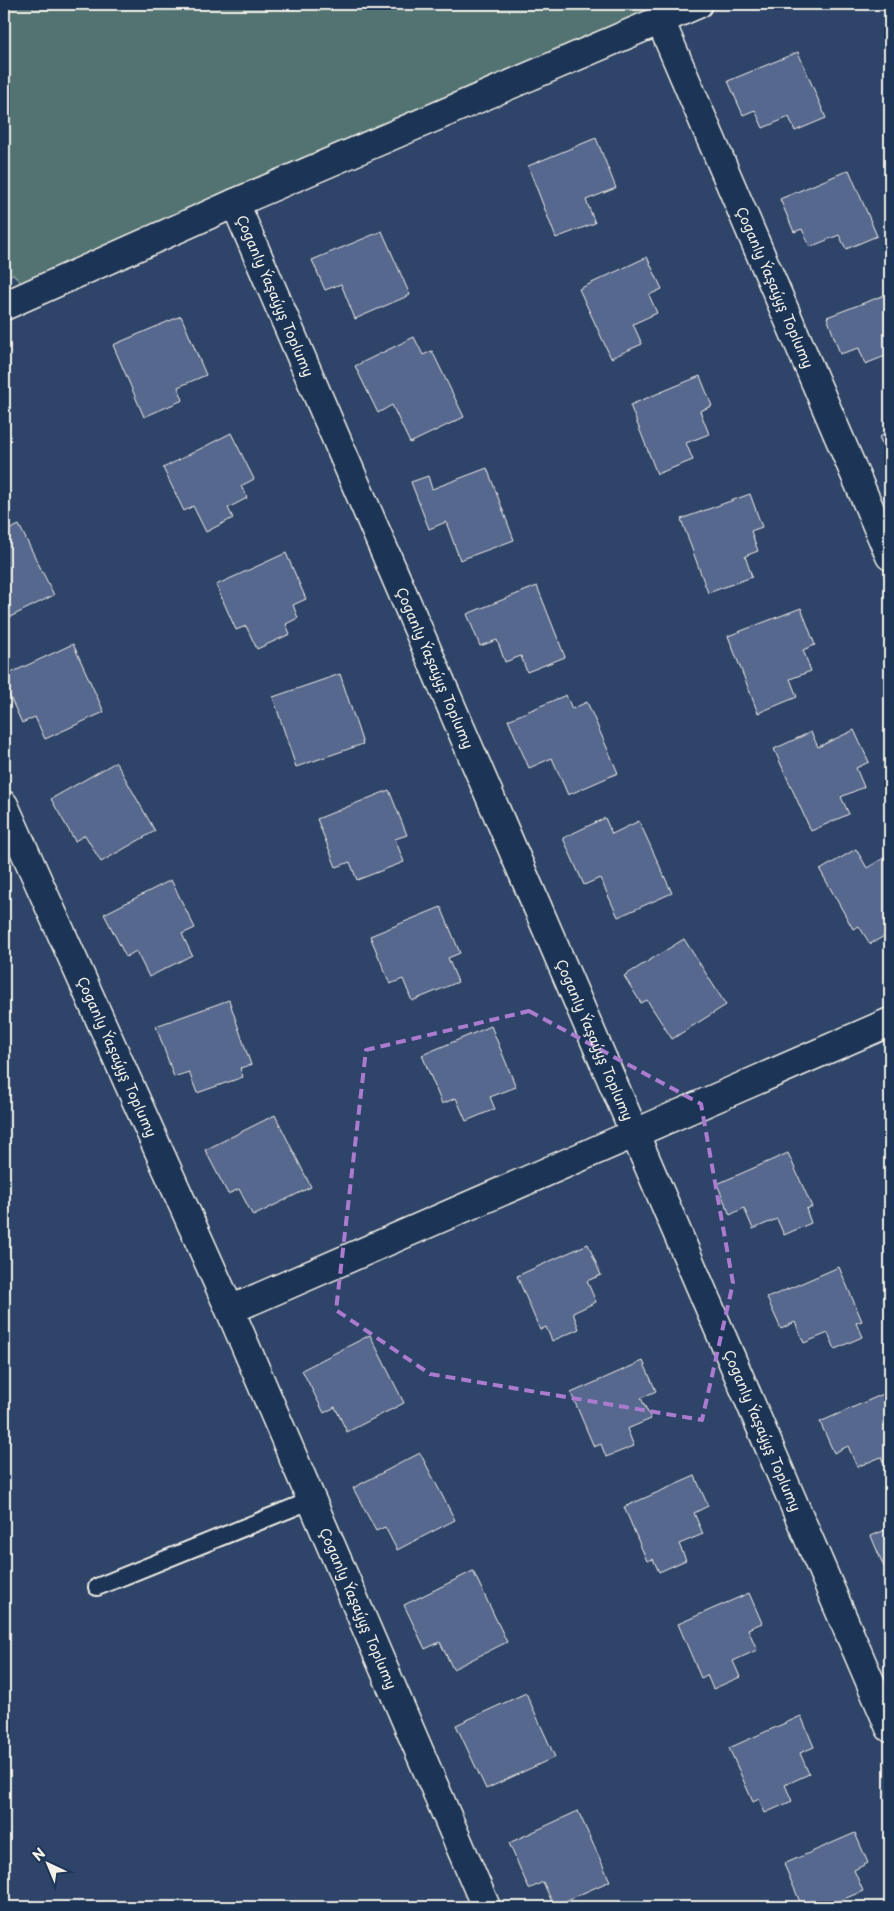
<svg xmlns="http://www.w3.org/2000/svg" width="894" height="1911" font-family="'Playpen Sans',sans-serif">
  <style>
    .green { fill: #527373; stroke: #a3b2ae }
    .building { fill: #56678e; stroke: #f4f1e8 }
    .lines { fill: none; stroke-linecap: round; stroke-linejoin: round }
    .service-casing { stroke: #f4f1e8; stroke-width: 20 }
    .minor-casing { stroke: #f4f1e8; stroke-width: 31 }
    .service { stroke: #1d3557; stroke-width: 16 }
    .minor { stroke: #1d3557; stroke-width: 28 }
    .marked { fill: none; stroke: #ab7bcf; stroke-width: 4; stroke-dasharray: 10 6; stroke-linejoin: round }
    .labels { text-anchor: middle; stroke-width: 5; stroke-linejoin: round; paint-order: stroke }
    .street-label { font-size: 14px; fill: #f4f1e8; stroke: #1d3557 }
  </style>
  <rect width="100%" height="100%" fill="#2e4468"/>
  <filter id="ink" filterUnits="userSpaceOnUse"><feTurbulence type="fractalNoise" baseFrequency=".02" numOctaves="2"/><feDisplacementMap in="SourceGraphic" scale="10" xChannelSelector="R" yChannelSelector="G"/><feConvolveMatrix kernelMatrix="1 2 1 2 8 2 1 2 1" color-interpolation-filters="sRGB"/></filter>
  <g filter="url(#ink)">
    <path class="green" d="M4,4H670L22,284L13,274L4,278Z"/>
    <path class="building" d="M798,52L826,118L795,131L789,117L763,128L755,110L743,115L728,81Z
      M596,138L616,188L586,200L595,223L556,238L528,166Z
      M849,170L877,236L846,249L839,235L810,247L802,229L794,232L780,199Z
      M382,231L410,295L355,319L341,284L325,290L312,260Z
      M647,257L662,289L649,295L657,313L633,324L642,344L611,358L579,289Z
      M890,293V361L888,355L865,364L859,348L840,354L827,317Z
      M181,316L206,375L178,387L183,400L144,417L113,345Z
      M414,337L423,355L432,351L464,417L410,443L392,405L378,413L355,366Z
      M700,376L712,406L700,411L709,434L686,443L693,460L657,474L630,405Z
      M890,432V461L879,437Z
      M231,433L254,479L241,486L247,498L228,508L233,518L206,532L193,506L184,511L163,468Z
      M487,468L514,540L460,560L446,522L429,529L411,482L428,476L432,489Z
      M750,494L762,527L751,531L758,551L745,556L752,577L708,593L681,519Z
      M19,525L54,595L4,620V532Z
      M286,553L306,599L293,605L298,618L286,624L290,634L257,649L246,626L236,630L216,585Z
      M537,586L565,657L527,672L521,656L505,662L497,640L480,646L467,614Z
      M801,608L815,645L803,650L811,671L790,679L797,697L758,713L728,636Z
      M73,644L104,712L45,739L35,717L22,723L4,684V676Z
      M340,674L363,744L296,767L273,697Z
      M566,695L572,709L587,702L618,773L568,795L552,758L529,768L508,720Z
      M854,730L869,762L856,768L864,787L841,797L849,814L811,831L774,749L811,732L818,747Z
      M116,762L155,831L101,862L85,835L75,841L51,799Z
      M389,790L407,835L395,839L404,862L357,880L350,862L336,867L317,819Z
      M605,818L612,834L639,821L672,893L618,917L600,878L584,885L563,838Z
      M856,849L867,868L890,854V933L870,944L859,926L853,929L820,870Z
      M171,880L195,928L182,934L192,955L149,977L136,951L126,957L104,914Z
      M441,907L460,953L448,958L458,982L412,1001L403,979L390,984L370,936Z
      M684,939L726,1005L672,1039L647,1000L641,1003L624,976Z
      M229,1000L251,1065L240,1068L243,1077L197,1093L189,1072L174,1077L156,1026Z
      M491,1026L516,1087L490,1097L495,1109L466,1121L456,1098L442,1104L422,1055Z
      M275,1115L311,1187L253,1216L239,1189L228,1194L205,1150Z
      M788,1153L812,1207L806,1209L811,1223L784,1235L777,1219L753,1229L744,1208L730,1215L717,1184Z
      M588,1244L601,1275L587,1281L596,1302L573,1313L579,1329L552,1341L546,1327L540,1330L517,1276Z
      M839,1267L862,1321L856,1323L862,1337L835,1349L828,1333L804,1343L795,1322L781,1329L767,1298Z
      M370,1335L404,1403L347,1432L335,1407L324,1413L302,1370Z
      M643,1361L656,1391L641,1398L651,1419L627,1429L634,1446L606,1457L601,1444L594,1447L571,1393Z
      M890,1391V1472L888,1473L881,1457L857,1467L848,1446L834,1453L820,1422Z
      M420,1453L455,1520L397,1550L385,1527L376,1531L353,1488Z
      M695,1476L708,1506L694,1513L703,1534L679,1544L686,1560L659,1572L653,1559L647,1561L624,1507Z
      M890,1528V1564L884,1567L871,1536Z
      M473,1571L507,1642L453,1669L440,1642L425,1649L404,1605Z
      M749,1593L762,1623L748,1629L757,1650L733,1661L740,1677L713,1689L707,1675L701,1678L678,1624Z
      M526,1693L555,1757L486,1789L456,1725Z
      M801,1716L814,1747L800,1753L809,1774L785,1785L792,1801L765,1813L759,1799L753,1802L729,1748Z
      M578,1811L610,1881L554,1906L543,1882L529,1889L509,1843Z
      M855,1833L868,1863L854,1870L863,1891L839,1901L842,1907H802L784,1864Z"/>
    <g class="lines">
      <defs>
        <path id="service" d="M97,1587L312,1500"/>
        <g id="minor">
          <path id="s1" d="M660,20L890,556"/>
          <path id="s2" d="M235,203L890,1728"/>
          <path d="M4,306L235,203L698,4"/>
          <path id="s3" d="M4,805L230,1310L486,1907"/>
          <path d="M230,1310L890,1022"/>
        </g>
      </defs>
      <use href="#service" class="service-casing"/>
      <use href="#minor" class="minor-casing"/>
      <use href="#service" class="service"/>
      <use href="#minor" class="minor"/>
    </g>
  </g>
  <path class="marked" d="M529,1011L701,1104L733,1283L702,1420L430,1374L336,1310L366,1050Z"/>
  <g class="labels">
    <g class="street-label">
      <text dy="5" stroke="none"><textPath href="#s1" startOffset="291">Çoganly Ýaşaýyş Toplumy</textPath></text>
      <text dy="5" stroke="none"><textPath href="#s2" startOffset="101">Çoganly Ýaşaýyş Toplumy</textPath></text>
      <text dy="5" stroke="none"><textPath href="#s2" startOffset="506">Çoganly Ýaşaýyş Toplumy</textPath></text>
      <text dy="5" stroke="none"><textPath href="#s2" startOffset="911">Çoganly Ýaşaýyş Toplumy</textPath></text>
      <text dy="5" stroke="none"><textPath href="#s3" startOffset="276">Çoganly Ýaşaýyş Toplumy</textPath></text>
      <text dy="5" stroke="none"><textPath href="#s2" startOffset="1336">Çoganly Ýaşaýyş Toplumy</textPath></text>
      <text dy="5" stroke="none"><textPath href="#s3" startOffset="878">Çoganly Ýaşaýyş Toplumy</textPath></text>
    </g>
  </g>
  <rect width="894" height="1911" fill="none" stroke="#1d3557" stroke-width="20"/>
  <rect x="10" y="10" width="874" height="1891" fill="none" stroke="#f4f1e8" stroke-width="2" filter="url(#ink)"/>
  <g transform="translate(48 1864) rotate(316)" stroke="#1d3557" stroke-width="4" paint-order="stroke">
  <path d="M0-4L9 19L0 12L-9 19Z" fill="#f4f1e8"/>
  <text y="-8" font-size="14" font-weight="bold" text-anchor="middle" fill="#f4f1e8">N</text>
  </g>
</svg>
